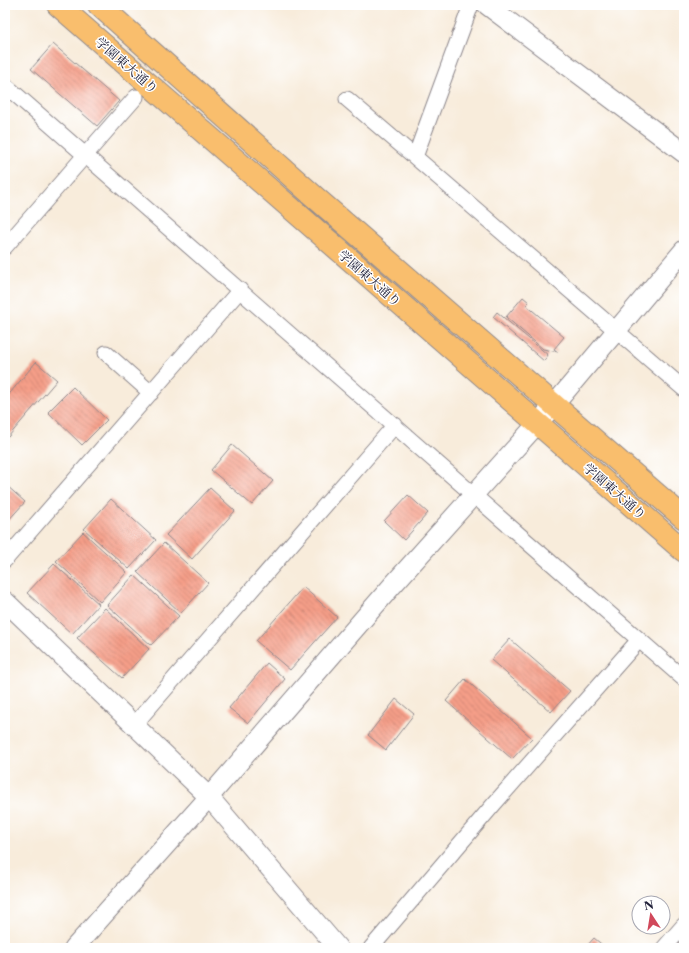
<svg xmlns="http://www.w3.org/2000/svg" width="689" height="953" font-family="'Libre Caslon Text','Noto Serif JP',serif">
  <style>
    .building { fill: url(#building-back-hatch) }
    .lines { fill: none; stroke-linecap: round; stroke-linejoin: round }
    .minor-casing { stroke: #8d878b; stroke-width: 17 }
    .tertiary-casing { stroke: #8d878b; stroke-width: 21 }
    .primary-casing { stroke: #8d878b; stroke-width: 24 }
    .minor { stroke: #fff; stroke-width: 15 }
    .tertiary { stroke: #fff; stroke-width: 19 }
    .primary { stroke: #f9be6d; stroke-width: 22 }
    .labels { text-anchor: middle; stroke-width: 3; stroke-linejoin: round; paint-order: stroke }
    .street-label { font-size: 13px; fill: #22223b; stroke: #fff }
  </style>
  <defs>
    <pattern id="building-back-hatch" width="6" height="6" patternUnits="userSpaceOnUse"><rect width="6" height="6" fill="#f59e88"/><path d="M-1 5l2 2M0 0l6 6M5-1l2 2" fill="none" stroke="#c68070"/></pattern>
  </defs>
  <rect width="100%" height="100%" fill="#fff"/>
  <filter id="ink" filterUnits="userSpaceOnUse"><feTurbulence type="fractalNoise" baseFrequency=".025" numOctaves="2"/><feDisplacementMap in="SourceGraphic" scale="8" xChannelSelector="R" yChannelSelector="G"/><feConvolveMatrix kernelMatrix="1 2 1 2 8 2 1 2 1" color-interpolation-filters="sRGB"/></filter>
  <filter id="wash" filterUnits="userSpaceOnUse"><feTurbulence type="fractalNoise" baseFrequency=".012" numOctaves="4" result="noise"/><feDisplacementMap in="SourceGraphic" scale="16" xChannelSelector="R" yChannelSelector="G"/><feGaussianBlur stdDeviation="0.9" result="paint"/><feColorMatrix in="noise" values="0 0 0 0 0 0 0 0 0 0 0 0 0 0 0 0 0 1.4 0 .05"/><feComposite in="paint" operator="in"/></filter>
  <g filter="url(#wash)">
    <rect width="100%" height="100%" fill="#f8ecdb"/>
    <g id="blocks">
      <path class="building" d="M53,44L119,101L97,126L31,69Z
        M523,297L529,302L526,305L564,337L554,349L558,352L543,349L506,317Z
        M497,312L548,355L544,361L493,317Z
        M36,362L57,380L8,437L5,435V399Z
        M73,387L107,420L82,445L48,412Z
        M232,445L273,481L252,505L211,470Z
        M5,484L25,502L5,524Z
        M210,488L235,511L192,559L166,535Z
        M408,495L428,513L404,540L384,521Z
        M111,499L156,540L129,569L84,529Z
        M83,532L127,572L100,602L56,561Z
        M164,543L208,583L181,613L137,572Z
        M54,564L99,604L72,634L27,593Z
        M134,575L179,616L151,645L107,605Z
        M303,587L337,617L290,670L256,641Z
        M105,608L149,649L122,678L77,638Z
        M510,639L570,691L551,712L491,660Z
        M267,663L285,679L248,723L229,708Z
        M465,679L532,738L512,759L446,701Z
        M396,699L414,714L386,750L368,735Z
        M594,938L606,948H585Z"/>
    </g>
  </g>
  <g filter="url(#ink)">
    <use href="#blocks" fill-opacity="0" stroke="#8d878b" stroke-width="1"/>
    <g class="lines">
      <defs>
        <path id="minor" d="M471,5L415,157L684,389
          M5,85L684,679
          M347,99L415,157
          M5,247L136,97
          M106,353L151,393
          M5,560L240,290
          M134,725L395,425
          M371,948L494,804L639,640
          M664,948L684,925"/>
        <path id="tertiary" d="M487,5L684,153
          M5,601L209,797L338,948
          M74,948L209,797L391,587L554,405L684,250"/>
        <path id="primary" d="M58,5L684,551
          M99,5L317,199L684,518"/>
      </defs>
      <use href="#minor" class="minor-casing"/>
      <use href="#tertiary" class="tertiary-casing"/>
      <use href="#primary" class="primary-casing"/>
      <use href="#minor" class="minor"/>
      <use href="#tertiary" class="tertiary"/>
      <use href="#primary" class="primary"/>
    </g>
  </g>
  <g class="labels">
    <g class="street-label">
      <text transform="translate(127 65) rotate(41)" y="5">学園東大通り</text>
      <text transform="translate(370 278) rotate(41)" y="5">学園東大通り</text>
      <text transform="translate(615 491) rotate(41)" y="5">学園東大通り</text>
    </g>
  </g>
  <rect width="689" height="953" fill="none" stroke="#fff" stroke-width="20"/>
  <g transform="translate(651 915) rotate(348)"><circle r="19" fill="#ffffff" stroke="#a7a7b1"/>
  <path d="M0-3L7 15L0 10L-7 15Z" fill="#d1495b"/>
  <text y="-6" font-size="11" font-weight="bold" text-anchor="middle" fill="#22223b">N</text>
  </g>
</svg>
